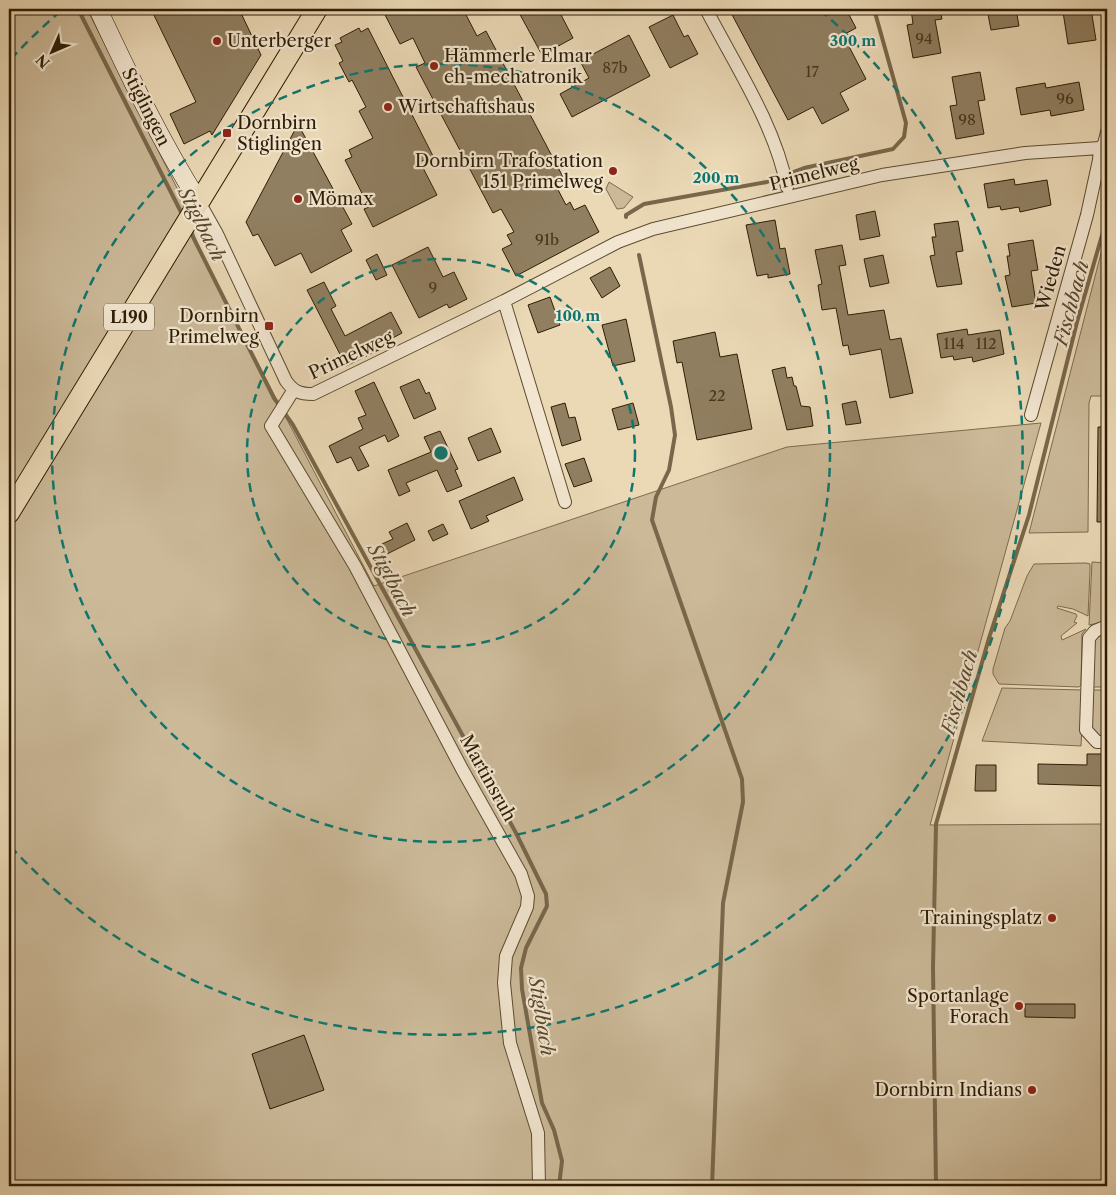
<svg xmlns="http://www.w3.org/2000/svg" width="1116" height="1195" font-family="'Libre Caslon Text',serif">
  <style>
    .green { fill: #cbb998; stroke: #7c6b4e }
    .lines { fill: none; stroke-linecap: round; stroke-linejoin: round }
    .stream { stroke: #78674a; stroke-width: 4 }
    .building { fill: #907f61; stroke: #2d1d04 }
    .minor-casing { stroke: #5c4c30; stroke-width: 14 }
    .secondary-casing { stroke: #2d1d04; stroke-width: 19 }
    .primary-casing { stroke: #2d1d04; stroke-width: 22 }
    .minor { stroke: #f2e6d0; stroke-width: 12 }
    .secondary { stroke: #f2e6d0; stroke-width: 18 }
    .primary { stroke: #ebd9b6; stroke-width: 20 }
    .ring { fill: none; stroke: #0f766e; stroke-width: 2.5; stroke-dasharray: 9 6 }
    .poi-dot { fill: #8f2418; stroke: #f2e6d0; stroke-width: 2 }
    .labels { text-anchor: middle; stroke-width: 4.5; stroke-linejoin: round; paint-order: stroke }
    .number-label { font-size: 15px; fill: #46361b }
    .shield { fill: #f2e6d0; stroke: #685941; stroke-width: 1 }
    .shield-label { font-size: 16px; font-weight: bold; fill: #2d1d04 }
    .poi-label { font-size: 18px; fill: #2d1d04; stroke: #f2e6d0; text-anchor: start }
    .street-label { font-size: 18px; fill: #2d1d04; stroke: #f2e6d0 }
    .water-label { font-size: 19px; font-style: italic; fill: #59482d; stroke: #f2e6d0 }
    .centre { fill: #0f766e; stroke: #f2e6d0; stroke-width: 2.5 }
    .ring-label { font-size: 15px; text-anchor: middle; font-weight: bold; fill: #0f766e; stroke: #f2e6d0; stroke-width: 4.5; stroke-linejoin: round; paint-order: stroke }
  </style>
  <rect width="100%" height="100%" fill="#ebd9b6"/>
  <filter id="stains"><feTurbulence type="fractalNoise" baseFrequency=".004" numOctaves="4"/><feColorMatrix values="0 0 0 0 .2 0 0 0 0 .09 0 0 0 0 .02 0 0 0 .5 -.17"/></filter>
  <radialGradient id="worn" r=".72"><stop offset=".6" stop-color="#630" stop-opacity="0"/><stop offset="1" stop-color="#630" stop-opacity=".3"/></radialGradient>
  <path class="green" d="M9,9H87L180,194L201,255L374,586L787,447L1041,423L930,825L1107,824V1186H9Z
    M609,182L633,197L624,208L617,209L606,189Z
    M1107,230V396H1091L1089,403L1088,532L1029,533Z
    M1092,562L1107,563V621L1089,625Z
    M1086,563L1090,564V571L1088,616L1073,609L1058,606L1057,608L1076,614L1077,616L1074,622L1077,623L1061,636L1062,640L1086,629L1082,634L1081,685L1079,687L999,684L993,674V669L1005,628L1010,621L1027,576L1034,564Z
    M1107,630V687H1092L1093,642Z
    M1002,688L1084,690L1081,746L982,741Z
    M1092,690H1107V739L1098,736L1091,727Z"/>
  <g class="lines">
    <path class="stream" d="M78,9L183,216
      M626,217V215L644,204L767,182L804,168L893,149L904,137L906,123L874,9
      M189,229L274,398L293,425L516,833L546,894L547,906L526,948L521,968L522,989L542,1103L554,1130L562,1161L559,1186
      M639,255L671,407L675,435L669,470L656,497L652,520L742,779L743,802L723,903L712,1186
      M936,1186L933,967L936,824L989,638L1029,515L1077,322L1107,218"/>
  </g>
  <path class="building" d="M151,9H239L261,55L212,135L210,131L184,144L170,114L196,102Z
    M382,9H463L477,36L486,31L563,177L554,182L566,205L570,202L574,210L585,205L599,232L516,276L502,249L512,244L507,235L514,232L501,209L493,213L416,67L425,63L413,38L400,44Z
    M517,9H558L573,38L542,55Z
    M729,9H846L856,28L843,35L866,79L840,93L849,110L822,124L813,107L788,120Z
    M911,9H940L942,19L935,20L941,53L913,58L907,25L913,24Z
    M987,9H1016L1019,26L991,30Z
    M1069,9H1091L1096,40L1068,44L1063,12L1069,11Z
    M673,15L684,37L688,35L698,54L670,68L649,27Z
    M359,28L361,32L368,28L433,156L420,162L437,195L373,227L364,209L369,207L345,160L352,157L349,150L373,138L359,111L366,107L352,80L349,82L339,63L343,61L335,45L342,42L340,38Z
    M629,35L650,76L572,117L560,94L589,78L580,61Z
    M980,72L985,100L978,101L984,134L956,139L950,106L957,105L952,77Z
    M1079,82L1084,110L1051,116L1050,110L1021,115L1016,88L1045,83L1046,88Z
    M298,124L352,224L341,230L352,251L311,273L301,253L275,266L258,234L253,236L246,222Z
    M1014,179L1015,185L1047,180L1051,205L1020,212L1019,207L1001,210L1000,206L988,208L984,184Z
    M875,211L880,236L860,240L856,215Z
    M775,220L780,249L785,248L790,274L768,278V274L757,276L746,225Z
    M958,221L963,251L956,252L962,284L937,287L930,256L935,255L932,237H936L934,224Z
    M1033,240L1038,270L1031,271L1036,303L1012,307L1005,276L1010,275L1007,256H1010L1008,244Z
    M842,245L846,265L839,266L848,315L884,310L890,340L901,338L913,393L890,398L881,349L850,355L848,345L843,346L836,308L822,310L818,285L822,284L815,250Z
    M428,247L443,277L454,272L467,299L449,308L447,304L419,318L392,265Z
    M377,254L387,275L376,280L366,260Z
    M883,255L889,283L870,287L864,259Z
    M610,267L620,286L602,298L590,278Z
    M324,282L336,306L331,309L345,336L391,312L402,333L387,341L389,345L346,366L307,290Z
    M550,297L560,325L538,333L528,305Z
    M626,319L635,361L613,366L602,325Z
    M967,329L968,335L1000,330L1004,354L973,362L972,357L954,360L953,356L941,358L937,334Z
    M715,332L720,357L737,354L752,429L697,440L682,362L677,363L673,341Z
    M785,367L787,378L792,377L794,386H796L801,406L810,407L813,426L787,430L772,370Z
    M419,379L426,394L429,392L436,409L414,419L400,387Z
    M374,382L399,436L388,442L385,435L359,447L369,466L358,471L351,457L337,463L329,446L363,429L358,418L366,415L355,391Z
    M856,401L861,423L846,425L842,404Z
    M565,403L569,418L575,417L581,440L562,446L551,407Z
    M633,403L639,425L618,430L612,409Z
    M1098,427H1107V522H1097Z
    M491,428L501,452L478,461L468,438Z
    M440,431L458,469L455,470L462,486L447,492L437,470L406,483L410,491L399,496L388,470L431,452L424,437Z
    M584,458L592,481L574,487L565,464Z
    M514,477L523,500L486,516L489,521L471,529L459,501Z
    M407,523L415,540L387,554L382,544L393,539L389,532Z
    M443,524L448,534L433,541L428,531Z
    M1087,754H1107V786L1038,784V764L1087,765Z
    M976,765H996V791H975Z
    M1025,1004H1075V1018L1025,1017Z
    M304,1035L324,1090L270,1109L252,1054Z"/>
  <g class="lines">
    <defs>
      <path id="minor" d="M706,9C735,65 775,125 787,187
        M199,202L217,234L286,381C294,392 300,394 313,394L504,301L618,242L653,229L882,175L1025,153L1100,148L1104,144L1107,132
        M504,301L565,502
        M293,391L271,426L355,566L462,769L521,874L528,896L527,907L506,956L504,983L510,1043L538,1133L539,1186
        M1031,415L1087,215L1099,160L1100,148
        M1107,626L1095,631L1089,638L1086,730L1097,742H1107"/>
      <path id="secondary" d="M98,9C129,75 160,140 199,202"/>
      <path id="primary" d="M9,513L317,9"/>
    </defs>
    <use href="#minor" class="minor-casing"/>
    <use href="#secondary" class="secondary-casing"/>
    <use href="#primary" class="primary-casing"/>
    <use href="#minor" class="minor"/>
    <use href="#secondary" class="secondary"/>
    <use href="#primary" class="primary"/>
  </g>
  <g class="ring">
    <circle cx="441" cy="453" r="194"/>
    <circle cx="441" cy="453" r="389"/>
    <path d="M11 59A583 583 0 0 1 62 10M820 10A583 583 0 1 1 11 847"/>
  </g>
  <g class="poi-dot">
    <circle cx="217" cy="41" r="5"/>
    <circle cx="434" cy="66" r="5"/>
    <circle cx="388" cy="107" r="5"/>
    <rect x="222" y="128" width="10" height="10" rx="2.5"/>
    <circle cx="613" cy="171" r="5"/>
    <circle cx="298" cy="199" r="5"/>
    <rect x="264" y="321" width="10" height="10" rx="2.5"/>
    <circle cx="1052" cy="918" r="5"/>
    <circle cx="1019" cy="1006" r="5"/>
    <circle cx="1032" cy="1090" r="5"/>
  </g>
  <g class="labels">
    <g class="number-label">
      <text x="924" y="44">94</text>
      <text x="615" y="73">87b</text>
      <text x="812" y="77">17</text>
      <text x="1065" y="104">96</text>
      <text x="967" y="125">98</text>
      <text x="547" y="245">91b</text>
      <text x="433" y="293">9</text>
      <text x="954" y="349">114</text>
      <text x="986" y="349">112</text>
      <text x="717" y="401">22</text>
    </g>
    <rect class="shield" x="104" y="303.5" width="50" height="27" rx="4"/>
    <g class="shield-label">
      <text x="129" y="323">L190</text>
    </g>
    <g class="poi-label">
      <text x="227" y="47">Unterberger</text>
      <text x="444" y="62">Hämmerle Elmar<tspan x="444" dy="21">eh-mechatronik</tspan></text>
      <text x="398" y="113">Wirtschaftshaus</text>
      <text x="237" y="129">Dornbirn<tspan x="237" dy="21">Stiglingen</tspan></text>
      <text x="603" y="167" text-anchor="end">Dornbirn Trafostation<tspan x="603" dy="21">151 Primelweg</tspan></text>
      <text x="308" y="205">Mömax</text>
      <text x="259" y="322" text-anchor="end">Dornbirn<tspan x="259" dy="21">Primelweg</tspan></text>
      <text x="1042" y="924" text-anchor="end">Trainingsplatz</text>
      <text x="1009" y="1002" text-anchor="end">Sportanlage<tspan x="1009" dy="21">Forach</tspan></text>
      <text x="1022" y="1096" text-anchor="end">Dornbirn Indians</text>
    </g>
    <g class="street-label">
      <text transform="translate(146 107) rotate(63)" y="6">Stiglingen</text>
      <text transform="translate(814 174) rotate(-14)" y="6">Primelweg</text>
      <text transform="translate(1051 278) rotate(-74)" y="6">Wieden</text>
      <text transform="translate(351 355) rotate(-25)" y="6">Primelweg</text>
      <text transform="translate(488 778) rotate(61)" y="6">Martinsruh</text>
    </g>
    <g class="water-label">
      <text transform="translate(202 224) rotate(63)" y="7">Stiglbach</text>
      <text transform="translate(1071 303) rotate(-75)" y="7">Fischbach</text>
      <text transform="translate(392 580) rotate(62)" y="7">Stiglbach</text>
      <text transform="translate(959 692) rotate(-74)" y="7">Fischbach</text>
      <text transform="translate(542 1016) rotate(81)" y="7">Stiglbach</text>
    </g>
  </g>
  <circle cx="441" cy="453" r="8" class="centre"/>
  <g class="ring-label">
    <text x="853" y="46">300 m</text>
    <text x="716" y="183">200 m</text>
    <text x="578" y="321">100 m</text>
  </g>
  <rect width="1116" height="1195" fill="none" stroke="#ebd9b6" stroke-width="30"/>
  <rect x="10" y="10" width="1096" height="1175" fill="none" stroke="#2d1d04" stroke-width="2.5"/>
  <rect x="15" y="15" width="1086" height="1165" fill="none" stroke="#2d1d04"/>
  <g transform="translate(52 52) rotate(225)" stroke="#f2e6d0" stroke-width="4" paint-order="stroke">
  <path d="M0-4L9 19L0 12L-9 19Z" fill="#2d1d04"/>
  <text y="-8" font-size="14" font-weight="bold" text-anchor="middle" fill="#2d1d04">N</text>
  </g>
  <rect width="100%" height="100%" filter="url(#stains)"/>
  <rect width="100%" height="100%" fill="url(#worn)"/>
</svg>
